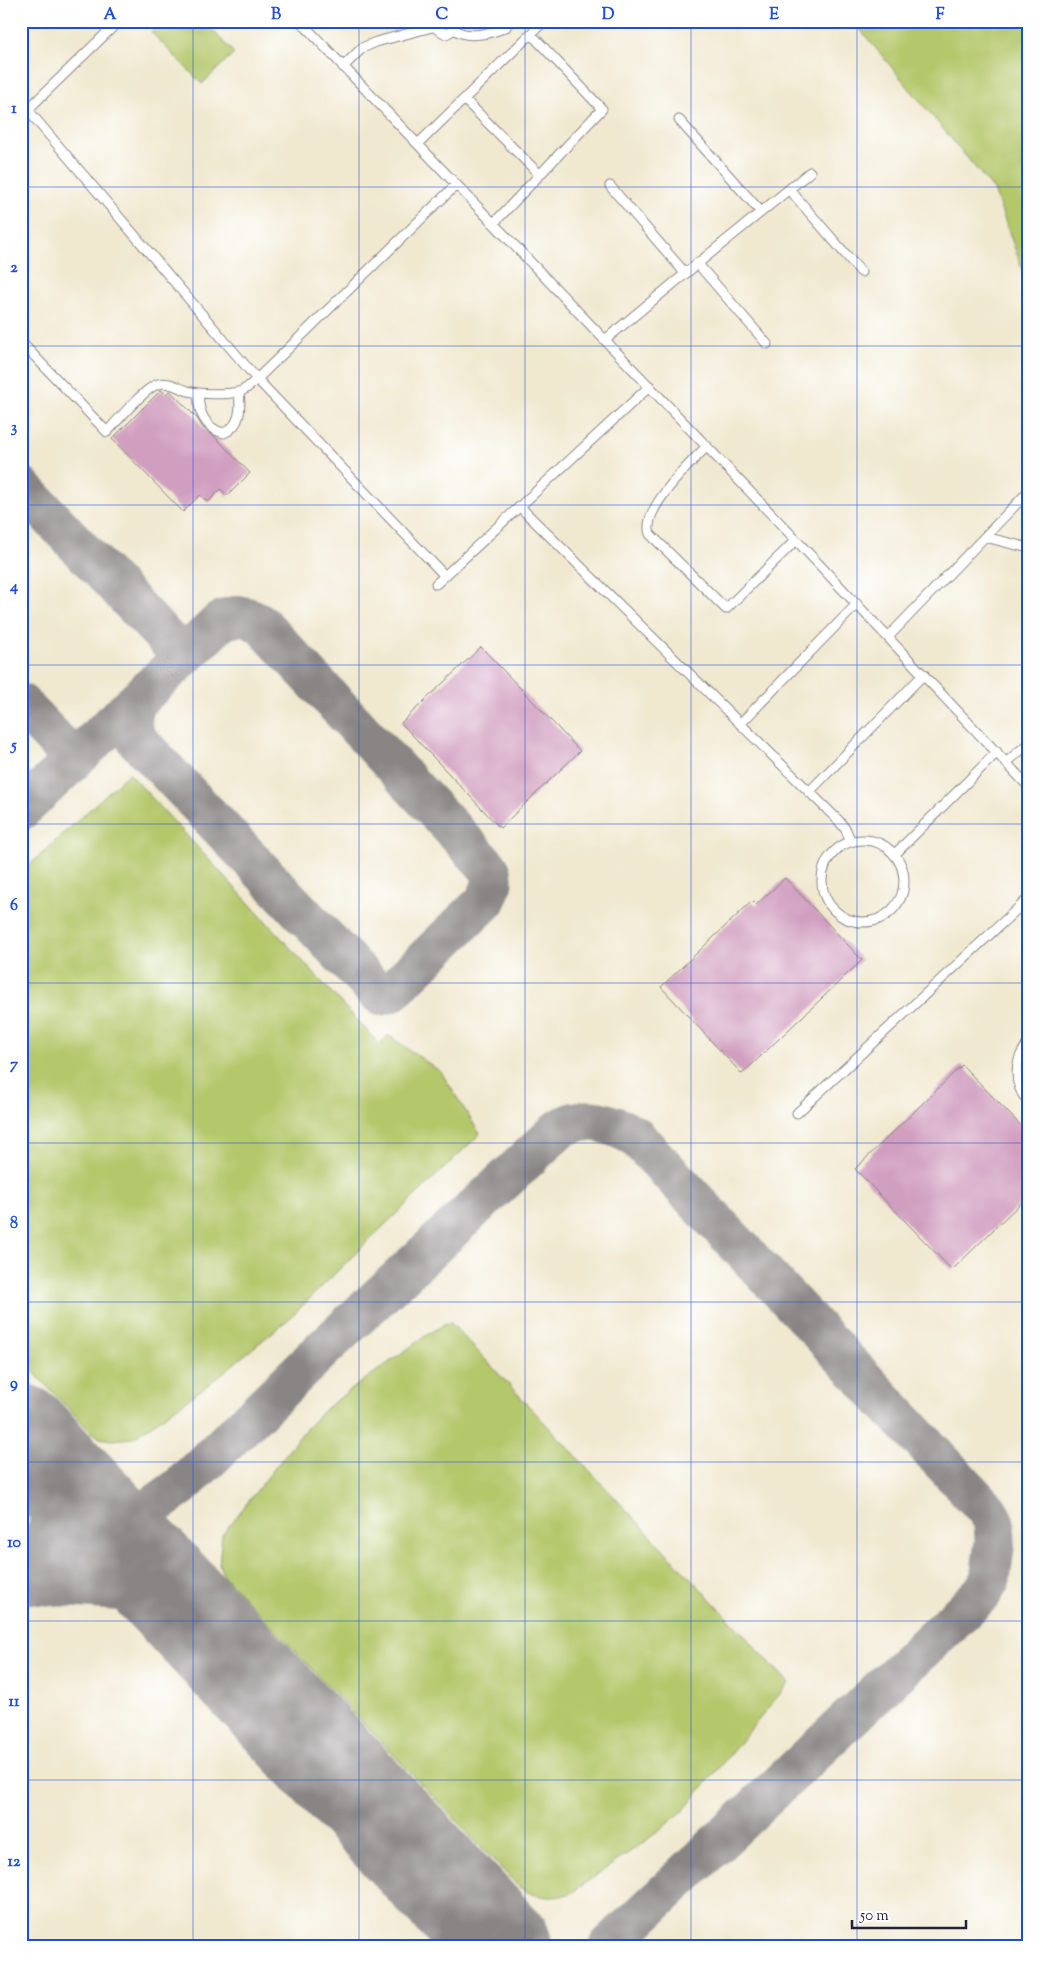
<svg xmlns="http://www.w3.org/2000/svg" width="1050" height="1967" font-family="'Sorts Mill Goudy',serif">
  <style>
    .green { fill: #b4c76a; stroke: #6b7452 }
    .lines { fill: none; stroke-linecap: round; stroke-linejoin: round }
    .taxiway { stroke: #898585; stroke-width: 41 }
    .runway { stroke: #898585; stroke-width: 102 }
    .building { fill: #d09ebf }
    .service-casing { stroke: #898585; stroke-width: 11 }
    .service { stroke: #fff; stroke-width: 9 }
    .grid { fill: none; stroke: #1d4ed8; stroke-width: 1; stroke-opacity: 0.55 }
    .neatline { fill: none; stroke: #1d4ed8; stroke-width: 2 }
    .grid-label { font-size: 16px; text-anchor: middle; font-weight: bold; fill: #1d4ed8 }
  </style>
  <rect width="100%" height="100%" fill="#fff"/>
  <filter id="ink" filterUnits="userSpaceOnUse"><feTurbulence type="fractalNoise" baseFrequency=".02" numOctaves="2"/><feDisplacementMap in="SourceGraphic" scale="10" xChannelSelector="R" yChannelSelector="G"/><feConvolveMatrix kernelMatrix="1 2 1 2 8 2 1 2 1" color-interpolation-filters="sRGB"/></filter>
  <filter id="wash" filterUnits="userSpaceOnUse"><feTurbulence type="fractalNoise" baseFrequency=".0096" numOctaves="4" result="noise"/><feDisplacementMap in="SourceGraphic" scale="20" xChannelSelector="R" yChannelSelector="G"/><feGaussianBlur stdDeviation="1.12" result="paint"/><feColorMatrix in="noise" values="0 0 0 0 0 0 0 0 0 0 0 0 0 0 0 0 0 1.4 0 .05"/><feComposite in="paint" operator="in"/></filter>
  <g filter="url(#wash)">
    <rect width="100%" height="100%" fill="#f0e8cf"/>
    <path class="green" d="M162,21H204L234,53L202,84L151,32Z
      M853,21H1029V288L994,190Z
      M129,773L379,1044L388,1035L441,1072L480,1134L371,1238L290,1318L204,1388L133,1438L111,1440L100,1438L90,1431L21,1359V873Z
      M450,1322L789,1683L683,1811L647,1840L571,1893C553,1900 536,1898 519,1887L224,1576L219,1565L222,1535L304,1431L326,1408L352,1389L431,1332Z"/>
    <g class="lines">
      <path class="taxiway" d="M21,486L172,645L193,648
        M21,704L63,748L83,752
        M21,810L220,622C236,613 250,615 264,627L488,867C496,878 491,889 485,901L391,992L381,995L377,992L137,740L131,725L134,704
        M21,1569C53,1543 56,1506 52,1468
        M21,1572L58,1562L87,1548L144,1513L180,1487L326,1346L552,1136C556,1133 560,1128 565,1126C587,1114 615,1125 635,1136L988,1511L994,1523L995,1540L990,1580L982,1593L609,1946
        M21,1583L139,1592L154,1595L185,1609"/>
      <path class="runway" d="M21,1435L501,1946"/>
    </g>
    <g id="blocks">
      <path class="building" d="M161,390L166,394L170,391L197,418L203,428L214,436L250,473L227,496L221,489L208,502L200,495L183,512L112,439Z
        M481,647L580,751L500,828L401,723Z
        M785,878L862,960L742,1074L661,987L752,901L756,905Z
        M962,1065L1029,1134V1195L952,1270L855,1169Z"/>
    </g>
  </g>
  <g filter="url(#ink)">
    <use href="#blocks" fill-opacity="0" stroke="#898585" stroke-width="1"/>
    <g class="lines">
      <defs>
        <path id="service" d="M300,21L796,540L1029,787
          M436,22L437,29L446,34L455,29L456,21
          M455,29C465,40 493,33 506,27L508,21
          M343,67L362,48L376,42L436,26
          M464,99L540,175
          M21,102L257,379L445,576
          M21,116L119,21
          M679,120L761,212
          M418,144L544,21
          M610,186L685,273
          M789,189L861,272
          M494,223L602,109L531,34
          M697,263L767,344
          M605,340C673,283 742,228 810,172
          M21,342L107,432C117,421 145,388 158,384C169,381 178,388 188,391C199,394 235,396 245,389C249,387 253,382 257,379L456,185
          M199,393C197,410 205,429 224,433C241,426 241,408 239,392
          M707,446C690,464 641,509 650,534L726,609L796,540
          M520,507L839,821L846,830L851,842
          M985,537L1029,548
          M436,584L650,386
          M888,637L1029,491
          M740,724L857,604
          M1007,762L1029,743
          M809,792L924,674
          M822 881a41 41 0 1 1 82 0a41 41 0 1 1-82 0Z
          M895,854L997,752
          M1029,1043C1013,1060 1013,1086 1029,1102
          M797,1113L1029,898"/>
      </defs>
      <use href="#service" class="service-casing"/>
      <use href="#service" class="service"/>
    </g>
  </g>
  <path class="grid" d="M193,21V1946M359,21V1946M525,21V1946M691,21V1946M857,21V1946M21,187H1029M21,346H1029M21,505H1029M21,665H1029M21,824H1029M21,983H1029M21,1143H1029M21,1302H1029M21,1462H1029M21,1621H1029M21,1780H1029"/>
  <rect width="1050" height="1967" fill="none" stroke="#fff" stroke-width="55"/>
  <path d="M852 1920v8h114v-8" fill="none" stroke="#22223b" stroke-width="2.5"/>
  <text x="860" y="1920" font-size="15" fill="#22223b" stroke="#ffffff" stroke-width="4" paint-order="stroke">50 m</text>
  <rect x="28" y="28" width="994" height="1912" class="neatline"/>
  <g class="grid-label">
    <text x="110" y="19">A</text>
    <text x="276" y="19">B</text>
    <text x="442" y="19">C</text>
    <text x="608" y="19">D</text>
    <text x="774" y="19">E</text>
    <text x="940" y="19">F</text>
    <text x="14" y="113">1</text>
    <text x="14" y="272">2</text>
    <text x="14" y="432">3</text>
    <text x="14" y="591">4</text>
    <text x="14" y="750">5</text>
    <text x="14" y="910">6</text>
    <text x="14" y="1069">7</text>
    <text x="14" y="1228">8</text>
    <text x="14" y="1388">9</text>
    <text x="14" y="1547">10</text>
    <text x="14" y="1706">11</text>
    <text x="14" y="1866">12</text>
  </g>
</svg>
